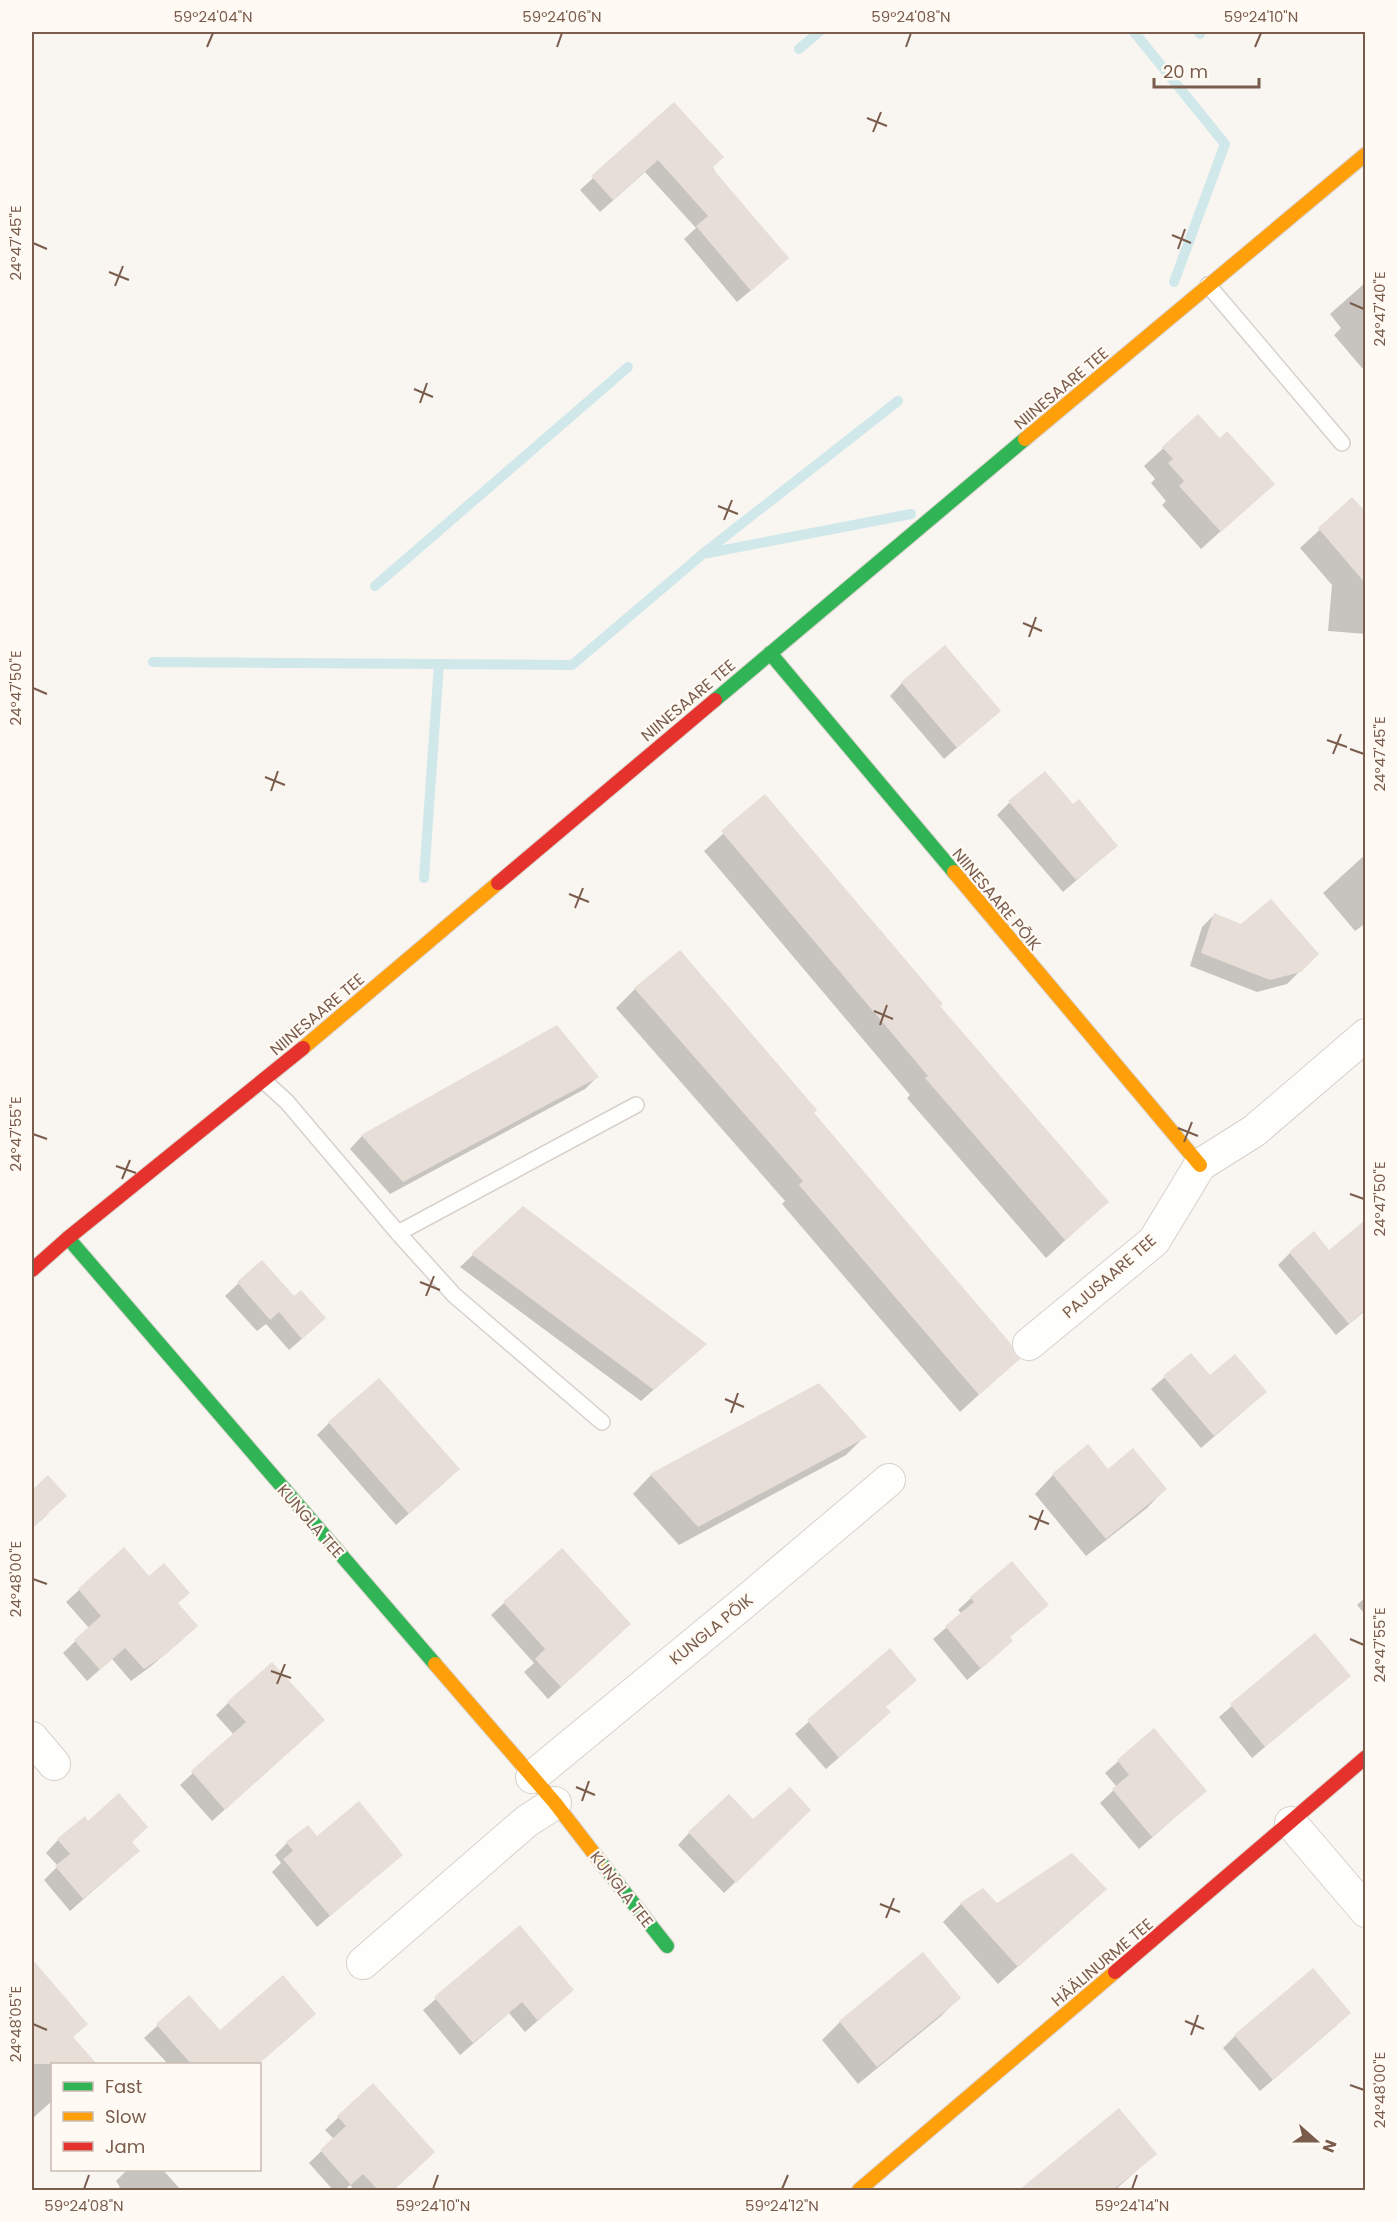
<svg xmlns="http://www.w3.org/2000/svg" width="1397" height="2222" font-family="Poppins,sans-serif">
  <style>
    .shadow { fill: #0003 }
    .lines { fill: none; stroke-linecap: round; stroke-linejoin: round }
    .stream { stroke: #d0e8ea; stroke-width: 10 }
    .building { fill: #e6ded7 }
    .lane-casing { stroke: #d7d1cb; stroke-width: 18 }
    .street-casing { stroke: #d7d1cb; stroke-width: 34 }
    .fast-casing { stroke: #d9d2cb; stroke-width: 16 }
    .slow-casing { stroke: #d9d2cb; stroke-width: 16 }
    .jam-casing { stroke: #d9d2cb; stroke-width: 16 }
    .lane { stroke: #fefefd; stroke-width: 15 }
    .street { stroke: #fefefd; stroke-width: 32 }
    .fast { stroke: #30b455; stroke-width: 14 }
    .slow { stroke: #ff9f0a; stroke-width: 14 }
    .jam { stroke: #e5322d; stroke-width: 14 }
    .ticks { fill: none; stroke: #7a5c4d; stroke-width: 2 }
    .labels { text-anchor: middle; stroke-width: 4.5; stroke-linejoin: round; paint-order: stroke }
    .street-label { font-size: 16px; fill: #7a5c4d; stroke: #fffaf3 }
    .neatline { fill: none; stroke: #7a5c4d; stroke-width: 2 }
    .ticks-label { font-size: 15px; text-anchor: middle; fill: #7a5c4d }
  </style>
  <rect width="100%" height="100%" fill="#f9f5f0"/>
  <path class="shadow" d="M674,104L775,270L737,302L684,239L696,228L645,172L600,212L580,190Z
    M1366,282V367L1362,368L1334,335L1341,328L1330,314Z
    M1198,416L1219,441L1273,484L1201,549L1162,505L1166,501L1151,483L1155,479L1144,466Z
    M1352,500L1366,513V634L1328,631L1332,585L1300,548Z
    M902,683L999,711L944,759L890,696Z
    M765,796L938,1006L1107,1202L1046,1258L907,1098L910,1095L704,851Z
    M1009,803L1073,806L1116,846L1063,892L997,815Z
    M1366,854V923L1355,931L1323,893Z
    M1214,915L1317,954L1287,984L1257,992L1190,966L1202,927Z
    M680,952L1018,1359L960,1412L782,1204L785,1201L616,1008L635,989Z
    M556,1027L597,1077L585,1089L390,1194L350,1149L362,1136Z
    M523,1208L705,1344L641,1401L460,1267Z
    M1357,1229L1366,1239V1310L1336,1335L1278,1265L1290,1253L1329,1252Z
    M261,1262L312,1330L289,1350L266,1324L257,1331L225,1296Z
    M1190,1355L1209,1377L1252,1404L1201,1448L1151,1389Z
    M818,1385L864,1437L846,1455L679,1545L633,1494L651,1475Z
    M329,1423L446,1481L396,1525L317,1435Z
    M1108,1471L1165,1489L1147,1508L1086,1556L1035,1494L1053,1475Z
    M48,1477L47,1515L32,1528V1492Z
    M124,1549L149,1578L176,1604L183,1639L150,1667L131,1681L112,1659L87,1681L63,1653L89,1628L66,1602Z
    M562,1550L617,1636L548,1699L524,1672L534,1663L491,1615Z
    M1366,1597V1615L1357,1605Z
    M971,1598L1009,1638L999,1653L967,1680L933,1639L962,1614L958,1610Z
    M1315,1635L1349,1676L1252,1758L1219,1717Z
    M889,1651L885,1708L876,1725L826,1769L795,1734Z
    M228,1703L311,1732L212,1821L180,1785L234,1735L216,1715Z
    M1154,1730L1205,1791L1139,1849L1100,1803L1117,1787L1105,1773Z
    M809,1810L724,1893L678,1845L689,1833Z
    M88,1823L131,1842L125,1863L70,1911L44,1880L58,1866L46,1853L58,1840Z
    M317,1838L401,1855L317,1927L272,1872L281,1863L275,1855L287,1843Z
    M1105,1889L998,1984L943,1922L961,1904L996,1905Z
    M520,1927L572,1990L525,2032L509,2013L460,2055L423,2010Z
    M32,1962L86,2024L72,2038L94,2063L52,2064V2101L32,2119Z
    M189,1997L219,2032L302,2026L258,2064H168L144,2038Z
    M959,1998L940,2017L858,2084L822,2040L840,2022Z
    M1337,2025L1260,2091L1223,2048L1235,2036Z
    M373,2085L421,2164L392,2190H354L350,2185L344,2190H333L309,2163L334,2139L325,2130Z
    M1155,2154L1115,2190H1024L1036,2178Z
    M127,2170H163L181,2190H116L120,2187L116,2181Z"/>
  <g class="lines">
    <path class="stream" d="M1134,32L1225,144L1174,282
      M1199,32L1200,34
      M799,49L819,32
      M708,553L911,514
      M375,586L628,367
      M153,662L572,665L704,553L898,401
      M424,878L439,664"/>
  </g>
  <path class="building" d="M674,102L724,157L712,168L789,258L751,291L696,226L708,216L658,160L613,200L591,176Z
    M1198,414L1220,438L1227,431L1275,484L1221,532L1179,486L1184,481L1168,463L1173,459L1162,447Z
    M1352,497L1365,511V583L1318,528Z
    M945,645L1001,711L957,748L901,682Z
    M1045,771L1073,804L1079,799L1118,846L1076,880L1008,801Z
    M765,794L943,1004L940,1006L1109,1202L1065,1240L925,1078L928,1076L721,831Z
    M1271,899L1319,954L1301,972L1270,980L1201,953L1214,913L1241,924Z
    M680,950L817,1110L814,1113L1011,1344L1015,1355L1020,1359L979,1395L799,1185L803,1181L634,988Z
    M557,1025L599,1077L403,1182L361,1135Z
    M523,1206L707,1344L654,1390L471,1254Z
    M1365,1220V1310L1349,1324L1289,1252L1314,1231L1329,1250Z
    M262,1260L294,1296L301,1290L326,1318L302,1339L279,1312L270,1320L237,1282Z
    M1191,1353L1210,1375L1235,1354L1267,1392L1214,1436L1163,1376Z
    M379,1378L460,1469L409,1514L328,1422Z
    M819,1383L867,1437L698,1527L650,1474Z
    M1088,1444L1108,1469L1133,1448L1167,1489L1106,1539L1052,1474Z
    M48,1475L67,1496L32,1528V1490Z
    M124,1547L149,1576L164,1563L190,1593L178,1603L198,1626L165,1655L144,1669L125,1648L100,1670L74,1640L101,1616L78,1589Z
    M562,1548L631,1624L561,1687L535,1659L545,1649L503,1602Z
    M1012,1561L1049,1605L1010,1637L1013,1641L981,1669L945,1626L974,1602L970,1597Z
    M1315,1633L1351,1676L1265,1747L1230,1704Z
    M890,1648L917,1680L886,1707L891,1712L839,1758L807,1720Z
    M272,1662L325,1720L225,1810L191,1771L246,1722L227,1702Z
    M1154,1728L1207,1791L1152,1837L1112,1789L1129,1775L1117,1760Z
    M790,1787L811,1810L736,1883L688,1832L729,1794L753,1819Z
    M119,1793L148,1827L132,1842L140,1851L83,1899L55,1866L70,1854L57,1839L85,1816L88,1821Z
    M359,1801L403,1855L330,1916L283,1859L293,1851L286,1842L308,1825L317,1836Z
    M1072,1853L1107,1889L1018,1967L960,1903L983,1888L997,1903Z
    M520,1925L574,1990L538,2021L522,2002L473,2043L434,1997Z
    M923,1952L961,1998L877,2067L839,2021Z
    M32,1959L88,2024L73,2037L97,2064H32Z
    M1313,1968L1351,2013L1273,2080L1234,2035Z
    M283,1975L316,2014L258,2064H191L156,2024L189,1995L220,2030Z
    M373,2083L435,2152L394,2190H378L363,2174L351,2185L320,2150L346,2126L337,2116Z
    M1119,2108L1157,2154L1113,2190H1019Z"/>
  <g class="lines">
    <defs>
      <path id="lane" d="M1208,285L1342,443
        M264,1081L287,1102L398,1233L454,1295L602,1422
        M398,1233L636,1105"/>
      <path id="street" d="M1029,1344L1154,1241L1200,1165L1254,1131L1366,1035
        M32,1738L54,1764
        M532,1777L747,1600L889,1480
        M1291,1823L1366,1911
        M363,1963L527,1821L555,1803"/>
      <path id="fast" d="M770,653L954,872
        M715,700L1025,439
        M68,1238L435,1664
        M599,1860L667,1946"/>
      <path id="slow" d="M1025,439L1366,154
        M954,872L1200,1165
        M303,1048L498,883
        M435,1664L555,1803L599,1860
        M859,2190L1115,1972"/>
      <path id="jam" d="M498,883L715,700
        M32,1270L68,1238L303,1048
        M1115,1972L1366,1757"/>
    </defs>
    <use href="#lane" class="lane-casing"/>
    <use href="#street" class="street-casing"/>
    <use href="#fast" class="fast-casing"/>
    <use href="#slow" class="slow-casing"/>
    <use href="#jam" class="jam-casing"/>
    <use href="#lane" class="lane"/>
    <use href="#street" class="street"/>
    <use href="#fast" class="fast"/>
    <use href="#slow" class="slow"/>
    <use href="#jam" class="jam"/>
  </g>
  <path class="ticks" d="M207,47L213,33M557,47L562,33M906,47L911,33M1255,47L1261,33M867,118L887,126M873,132L881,112M1172,235L1191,243M33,243L47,249M1178,249L1185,229M109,272L129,280M115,286L123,266M1350,303L1364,309M414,389L433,397M420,403L427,383M718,506L738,514M724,520L732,500M1023,623L1042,631M1029,637L1036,617M33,688L47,694M1327,740L1347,747M1350,749L1364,754M1333,754L1341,734M265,777L285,785M271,791L278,771M569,894L589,902M575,908L583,888M874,1011L893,1019M880,1025L887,1005M1178,1128L1198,1136M33,1134L47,1139M1184,1142L1192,1122M116,1166L136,1173M122,1179L130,1160M1350,1194L1364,1199M420,1282L440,1290M426,1296L434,1276M725,1399L744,1407M731,1413L738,1393M1029,1516L1049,1524M1035,1530L1043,1510M33,1579L47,1584M1350,1639L1364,1645M271,1671L291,1678M277,1684L285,1664M576,1787L595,1795M582,1801L589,1781M880,1904L900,1912M886,1918L894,1898M1185,2021L1204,2029M33,2024L47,2030M1191,2035L1198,2015M1350,2085L1364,2090M84,2189L89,2175M433,2189L438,2175M782,2189L788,2175M1132,2189L1137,2175"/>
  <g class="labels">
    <g class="street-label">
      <text transform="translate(1061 388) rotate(-40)" y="6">NIINESAARE TEE</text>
      <text transform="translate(688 700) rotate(-40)" y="6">NIINESAARE TEE</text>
      <text transform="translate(997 899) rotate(50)" y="6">NIINESAARE PÕIK</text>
      <text transform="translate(317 1014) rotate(-40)" y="6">NIINESAARE TEE</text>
      <text transform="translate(1109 1276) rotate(-41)" y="6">PAJUSAARE TEE</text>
      <text transform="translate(311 1521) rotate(49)" y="6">KUNGLA TEE</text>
      <text transform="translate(711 1629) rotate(-39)" y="6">KUNGLA PÕIK</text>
      <text transform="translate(622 1889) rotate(52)" y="6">KUNGLA TEE</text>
      <text transform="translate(1102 1962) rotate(-40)" y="6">HÄÄLINURME TEE</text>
    </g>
  </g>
  <rect width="1397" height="2222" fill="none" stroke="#fffaf3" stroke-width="66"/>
  <rect x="51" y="2063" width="210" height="108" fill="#fffaf3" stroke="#cabbb1" stroke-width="1.5"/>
  <rect x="63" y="2082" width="30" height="9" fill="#30b455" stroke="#cabbb1" stroke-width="1.5"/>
  <text x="105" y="2093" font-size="18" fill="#7a5c4d">Fast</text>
  <rect x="63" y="2112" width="30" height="9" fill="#ff9f0a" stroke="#cabbb1" stroke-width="1.5"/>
  <text x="105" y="2123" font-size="18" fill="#7a5c4d">Slow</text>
  <rect x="63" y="2142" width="30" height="9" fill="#e5322d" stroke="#cabbb1" stroke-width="1.5"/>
  <text x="105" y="2153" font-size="18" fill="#7a5c4d">Jam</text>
  <g transform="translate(1316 2141) rotate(111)" stroke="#fffaf3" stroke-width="4.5" paint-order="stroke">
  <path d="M0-4.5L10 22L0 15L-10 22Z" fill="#7a5c4d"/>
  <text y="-9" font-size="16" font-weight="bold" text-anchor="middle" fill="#7a5c4d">N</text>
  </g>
  <path d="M1154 78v9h105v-9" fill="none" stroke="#7a5c4d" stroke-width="3"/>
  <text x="1163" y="78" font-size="18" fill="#7a5c4d" stroke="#fffaf3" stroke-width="4.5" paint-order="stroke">20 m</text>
  <rect x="33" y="33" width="1331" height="2156" class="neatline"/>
  <g class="ticks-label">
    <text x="213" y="22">59°24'04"N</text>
    <text x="562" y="22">59°24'06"N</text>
    <text x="911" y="22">59°24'08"N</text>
    <text x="1261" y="22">59°24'10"N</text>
    <text transform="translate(16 243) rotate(-90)" y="5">24°47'45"E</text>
    <text transform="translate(1380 309) rotate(-90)" y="5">24°47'40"E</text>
    <text transform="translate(16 688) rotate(-90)" y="5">24°47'50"E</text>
    <text transform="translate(1380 754) rotate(-90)" y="5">24°47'45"E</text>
    <text transform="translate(16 1134) rotate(-90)" y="5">24°47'55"E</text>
    <text transform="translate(1380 1199) rotate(-90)" y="5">24°47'50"E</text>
    <text transform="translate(16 1579) rotate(-90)" y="5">24°48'00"E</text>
    <text transform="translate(1380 1645) rotate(-90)" y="5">24°47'55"E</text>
    <text transform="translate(16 2024) rotate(-90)" y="5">24°48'05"E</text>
    <text transform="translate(1380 2090) rotate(-90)" y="5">24°48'00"E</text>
    <text x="84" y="2211">59°24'08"N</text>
    <text x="433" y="2211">59°24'10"N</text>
    <text x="782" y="2211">59°24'12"N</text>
    <text x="1132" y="2211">59°24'14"N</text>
  </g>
</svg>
